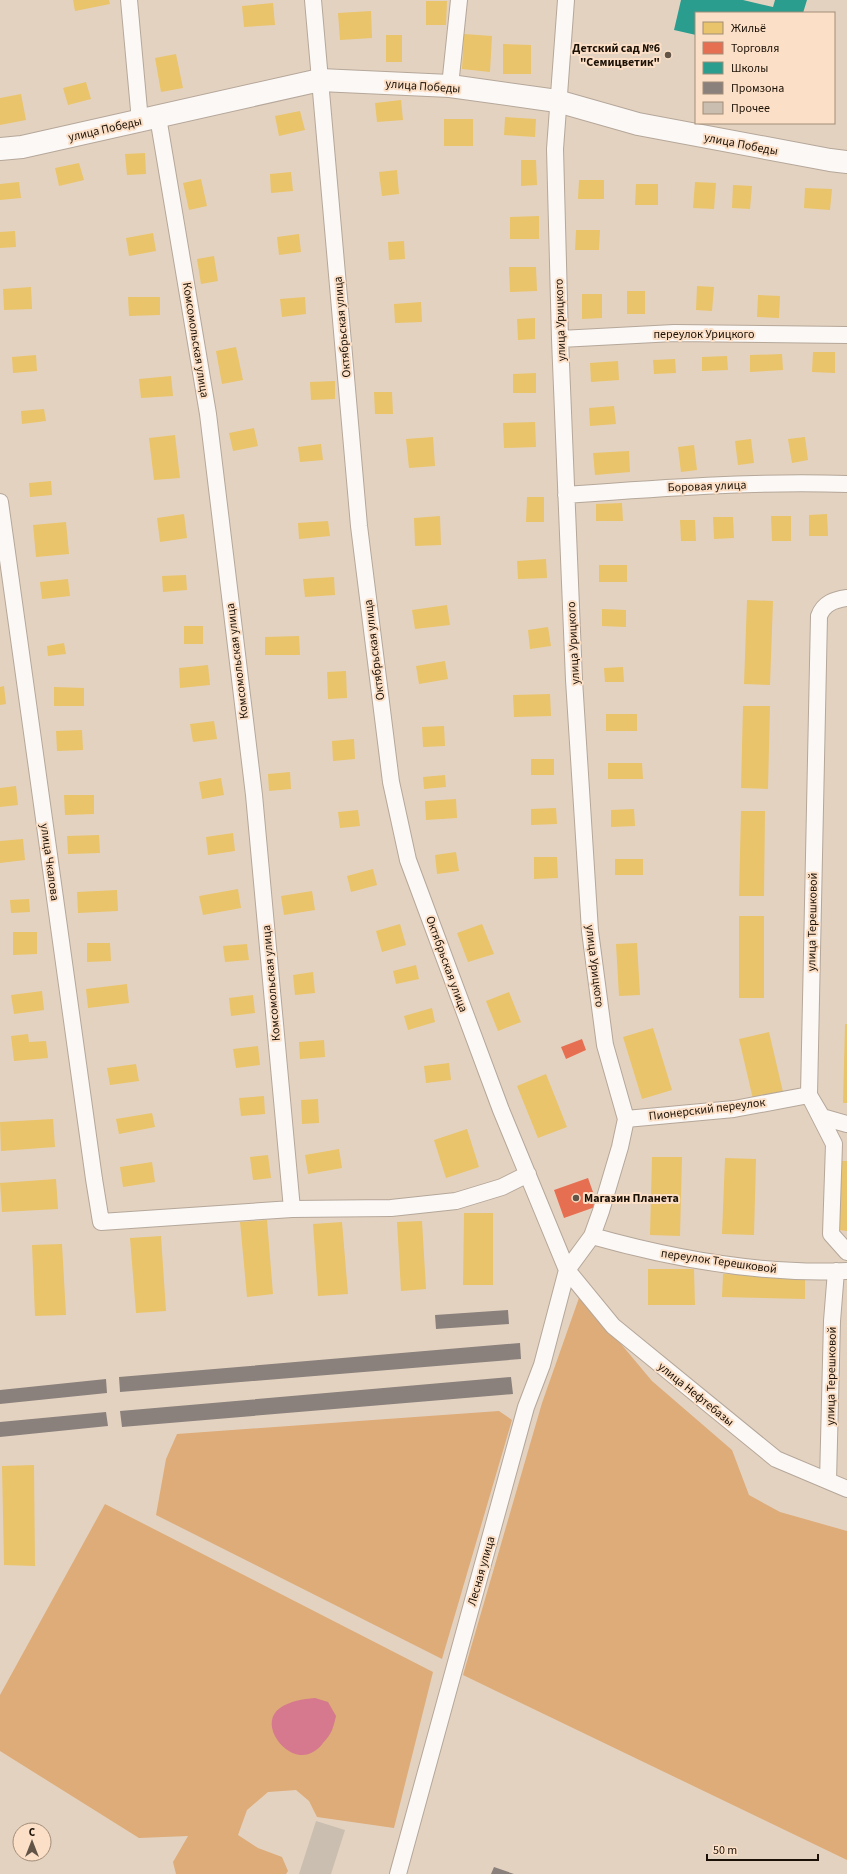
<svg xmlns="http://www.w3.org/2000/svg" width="847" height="1874" font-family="'Source Sans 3',sans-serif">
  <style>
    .forest { fill: #ddac78 }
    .water { fill: #d6788e }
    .homes { fill: #e9c46a }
    .shops { fill: #e76f51 }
    .schools { fill: #2a9d8f }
    .industry { fill: #8a817c }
    .building { fill: #c9beaf }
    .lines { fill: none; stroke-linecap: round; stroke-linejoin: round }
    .street-casing { stroke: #b5a799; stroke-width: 18 }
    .secondary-casing { stroke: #b5a799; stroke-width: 24 }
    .street { stroke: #fbf8f6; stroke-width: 16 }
    .secondary { stroke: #fbf8f6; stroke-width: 22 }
    .poi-dot { fill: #625547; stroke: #fbdfc6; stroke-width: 1.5 }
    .labels { text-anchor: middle; stroke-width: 4; stroke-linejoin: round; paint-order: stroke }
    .poi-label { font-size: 12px; font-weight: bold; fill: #1c1106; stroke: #fbdfc6; text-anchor: end }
    .street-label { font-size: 12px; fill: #1c1106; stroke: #fbdfc6 }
  </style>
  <rect width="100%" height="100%" fill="#e4d2c0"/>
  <path class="forest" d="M580,1295L652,1381L732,1450L749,1495L780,1512L847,1531V1860L463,1675L542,1403Z
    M499,1411L512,1420L442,1659L156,1515L166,1459L177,1434Z
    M105,1504L433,1672L394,1828L317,1817L309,1801L296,1790L268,1792L247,1810L238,1835L258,1848L282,1857L288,1871L286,1874H176L173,1862L188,1836L139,1838L0,1751V1695Z"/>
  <path class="water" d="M315,1698L328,1702L336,1716C333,1729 332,1733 323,1743C318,1750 309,1756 300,1755C280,1753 260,1722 280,1708C290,1701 303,1699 315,1698Z"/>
  <path class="homes" d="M73,0H109L110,4L75,11Z
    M426,1H447L446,25H426Z
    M273,3L275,25L244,27L242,6Z
    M371,11L372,38L340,40L338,13Z
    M464,34L492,36L490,72L462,69Z
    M386,35H402V62H386Z
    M503,44L531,45V74H503Z
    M176,54L183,88L161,92L155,58Z
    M86,82L91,99L68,105L63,88Z
    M21,94L26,120L0,125V98Z
    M401,100L403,120L377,122L375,103Z
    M300,111L305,130L279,136L275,116Z
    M505,117L536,119L535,137L504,135Z
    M444,119H473V146H444Z
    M145,153L146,174L127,175L125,154Z
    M521,160H536L537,185L521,186Z
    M79,163L84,180L59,186L55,168Z
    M397,170L399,194L382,196L379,172Z
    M291,172L293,191L271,193L270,174Z
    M201,179L207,206L189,210L183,183Z
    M579,180H604V199H578Z
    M19,182L21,198L0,200V184Z
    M695,182L716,183L714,209L693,208Z
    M636,184H658V205H635Z
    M733,185L752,186L750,209L732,208Z
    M805,188L832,189L830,210L804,208Z
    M539,216V239H510V217Z
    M576,230H600L599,250H575Z
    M15,231L16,247L0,248V232Z
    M153,233L156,251L129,256L126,238Z
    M299,234L301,252L279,255L277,237Z
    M404,241L405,259L389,260L388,242Z
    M214,256L218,281L201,284L197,259Z
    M509,267H536L537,291L510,292Z
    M697,286L714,287L712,311L696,310Z
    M31,287L32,309L4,310L3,289Z
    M627,291H645V314H627Z
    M582,294H602V318L582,319Z
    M758,295L780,296L779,318L757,317Z
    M128,297H160V315L129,316Z
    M305,297L306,314L282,317L280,299Z
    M421,302L422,322L395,323L394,304Z
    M535,318V339L518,340L517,319Z
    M236,347L243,380L222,384L216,351Z
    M813,352H835V373L812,372Z
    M782,354L783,370L750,372V355Z
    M36,355L37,371L13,373L12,357Z
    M727,356L728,370L702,371V357Z
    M675,359L676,373L654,374L653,360Z
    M618,361L619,380L591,382L590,363Z
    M536,373V393H513V374Z
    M171,376L173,396L141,398L139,379Z
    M335,381V399L311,400L310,382Z
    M374,392H392L393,414H375Z
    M614,406L616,424L590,426L589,408Z
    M44,409L46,421L22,424L21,411Z
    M535,422L536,447L504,448L503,423Z
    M254,428L258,446L233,451L229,433Z
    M175,435L180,478L154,480L149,438Z
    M433,437L435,466L409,468L406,439Z
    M805,437L808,460L792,463L788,439Z
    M751,439L754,463L738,465L735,441Z
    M321,444L323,460L300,462L298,447Z
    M694,445L697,470L681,472L678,447Z
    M629,451L630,472L595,475L593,453Z
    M51,481L52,495L30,497L29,483Z
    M527,497H544V522H526Z
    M622,503L623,521H596V504Z
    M184,514L187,538L160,542L157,518Z
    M827,514L828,536H809V515Z
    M440,516L441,545L415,546L414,518Z
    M771,516H791V541H772Z
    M713,517H733L734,538L714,539Z
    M680,520H695L696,541H681Z
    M328,521L330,536L299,539L298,523Z
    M66,522L69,554L36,557L33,525Z
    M546,559L547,578L518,579L517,561Z
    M599,565H627V582H599Z
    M186,575L187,590L163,592L162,576Z
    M334,577L335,595L305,597L303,579Z
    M68,579L70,596L42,599L40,582Z
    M747,600L773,601L770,685L744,684Z
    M447,605L450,625L415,629L412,610Z
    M602,609L626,610V627L602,626Z
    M184,626H203V644H184Z
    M548,627L551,646L530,649L528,630Z
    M299,636L300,655H265V637Z
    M64,643L66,654L48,656L47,646Z
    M445,661L448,679L419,684L416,666Z
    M208,665L210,685L180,688L179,668Z
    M623,667L624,682H605L604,668Z
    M346,671L347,698L328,699L327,672Z
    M4,686L6,704L0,705V687Z
    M54,687L84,688V706H54Z
    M550,694L551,716L514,717L513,695Z
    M743,706H770L768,789L741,788Z
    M606,714H637V731H606Z
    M214,721L217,739L193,742L190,724Z
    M444,726L445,746L423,747L422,727Z
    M82,730L83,750L57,751L56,731Z
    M354,739L355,759L333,761L332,741Z
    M531,759H554V775H531Z
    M608,763H642L643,779H608Z
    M290,772L291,789L269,791L268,774Z
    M445,775L446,787L424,789L423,777Z
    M221,778L224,795L202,799L199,782Z
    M16,786L18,805L0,807V788Z
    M64,795H94V814L65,815Z
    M456,799L457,818L426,820L425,801Z
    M556,808L557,824L531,825V809Z
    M634,809L635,826L611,827V810Z
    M358,810L360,826L340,828L338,812Z
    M741,811H765L764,896H739Z
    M233,833L235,851L208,855L206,837Z
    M99,835L100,853L68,854L67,836Z
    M23,839L25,860L0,863V841Z
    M456,852L459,871L437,874L435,855Z
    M534,857H557L558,878L534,879Z
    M615,859H643V875H615Z
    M373,869L377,885L351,892L347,876Z
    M238,889L241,908L203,915L199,896Z
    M117,890L118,911L78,913L77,892Z
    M312,891L315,910L284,915L281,896Z
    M29,899L30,912L11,913L10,900Z
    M739,916H764V998H739Z
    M400,924L406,945L382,952L376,931Z
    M482,924L494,954L468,962L457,933Z
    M13,932H37V954L13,955Z
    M87,943H110L111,961L87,962Z
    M637,943L640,995L619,996L616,944Z
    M247,944L249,960L225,962L223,946Z
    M416,965L419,979L396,984L393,971Z
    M313,972L315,993L295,995L293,975Z
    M127,984L129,1003L88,1008L86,989Z
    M42,991L44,1010L14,1014L11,995Z
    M509,992L521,1022L498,1031L486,1001Z
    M253,995L255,1013L231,1016L229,998Z
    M432,1008L435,1022L408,1030L404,1016Z
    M845,1024H847V1103H843Z
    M653,1028L672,1090L642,1099L623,1037Z
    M769,1032L783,1092L753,1099L739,1039Z
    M28,1034L29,1042L46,1041L48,1058L14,1061L11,1036Z
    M324,1040L325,1057L300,1059L299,1042Z
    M258,1046L260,1065L236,1068L233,1049Z
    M449,1063L451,1080L426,1083L424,1066Z
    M136,1064L139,1081L110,1085L107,1068Z
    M546,1074L567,1127L538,1138L517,1086Z
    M264,1096L265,1114L241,1116L239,1098Z
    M318,1099L319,1123L302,1124L301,1100Z
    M152,1113L155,1127L119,1134L116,1119Z
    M53,1119L55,1147L1,1151L0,1122Z
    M467,1129L479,1167L446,1178L434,1140Z
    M339,1149L342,1168L308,1174L305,1155Z
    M268,1155L271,1178L253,1180L250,1157Z
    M652,1157H682L680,1236L650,1235Z
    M725,1158L756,1159L754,1235L722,1234Z
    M842,1161H847V1231L839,1230Z
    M152,1162L155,1182L123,1187L120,1167Z
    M56,1179L58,1209L2,1212L0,1183Z
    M464,1213H493V1285H463Z
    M267,1220L273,1294L247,1297L240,1222Z
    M422,1221L426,1289L401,1291L397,1222Z
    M342,1222L348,1294L318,1296L313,1224Z
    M161,1236L166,1311L136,1313L130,1238Z
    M62,1244L66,1315L35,1316L32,1245Z
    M648,1269H694L695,1305H648Z
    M723,1274L805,1276V1299L722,1297Z
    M34,1465L35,1566L4,1565L2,1466Z"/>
  <path class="shops" d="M582,1039L586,1050L566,1059L561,1047Z
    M588,1178L598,1206L564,1218L554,1190Z"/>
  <path class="schools" d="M681,0H743L773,7L775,0H807L803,13H696V35L674,30Z"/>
  <path class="industry" d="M508,1310L509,1324L436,1329L435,1315Z
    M520,1343L521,1359L120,1392L119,1377Z
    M511,1377L513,1394L122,1427L120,1411Z
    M106,1379L107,1393L0,1404V1390Z
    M106,1412L108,1426L0,1437V1422Z
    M494,1867L514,1874H491Z"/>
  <path class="building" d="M316,1821L345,1830L331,1874H299Z"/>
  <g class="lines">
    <defs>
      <path id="street" d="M129,0L140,121
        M313,0L359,526L391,782L408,860L501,1110L567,1270L613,1326L776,1459L847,1489
        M450,86L459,0
        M158,117L208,414L254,795L292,1209
        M560,339L674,333L847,335
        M566,495C660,488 753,481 847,484
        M0,502L94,1179L101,1222L292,1209L391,1208L456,1201L502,1187L528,1174
        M847,598C834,600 824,603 819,616L809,1095L834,1144L831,1234L847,1252
        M626,1119L734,1109L809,1095L822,1117L847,1124
        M592,1236C674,1259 762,1275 847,1271
        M828,1481L832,1321L836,1271
        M398,1874L526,1407L542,1365L567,1270L592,1236L601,1211L620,1147L626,1119L605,1045L590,931L574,680L560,339L555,149L566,0"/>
      <path id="secondary" d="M0,149L22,147L320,80L450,86L557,101L638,124L830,160L847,162"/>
    </defs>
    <use href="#street" class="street-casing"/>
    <use href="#secondary" class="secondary-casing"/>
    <use href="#street" class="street"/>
    <use href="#secondary" class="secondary"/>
  </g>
  <g class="poi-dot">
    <circle cx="668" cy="55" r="4"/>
    <circle cx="576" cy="1198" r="4"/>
  </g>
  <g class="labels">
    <g class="poi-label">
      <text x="660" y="52">Детский сад №6<tspan x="660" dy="14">"Семицветик"</tspan></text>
      <text x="584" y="1202" text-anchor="start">Магазин Планета</text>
    </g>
    <g class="street-label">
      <text transform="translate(423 86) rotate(4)" y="4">улица Победы</text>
      <text transform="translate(105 129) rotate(-13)" y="4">улица Победы</text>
      <text transform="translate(741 144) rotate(11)" y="4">улица Победы</text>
      <text transform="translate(560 320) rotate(-92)" y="4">улица Урицкого</text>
      <text transform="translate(342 327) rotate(-95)" y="4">Октябрьская улица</text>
      <text x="704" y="338">переулок Урицкого</text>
      <text transform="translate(196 340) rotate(81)" y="4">Комсомольская улица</text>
      <text transform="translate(707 486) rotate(-2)" y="4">Боровая улица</text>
      <text transform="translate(573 643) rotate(-93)" y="4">улица Урицкого</text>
      <text transform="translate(374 650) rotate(-97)" y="4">Октябрьская улица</text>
      <text transform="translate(237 661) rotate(-97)" y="4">Комсомольская улица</text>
      <text transform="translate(50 862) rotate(82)" y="4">улица Чкалова</text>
      <text transform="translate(812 922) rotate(-89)" y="4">улица Терешковой</text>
      <text transform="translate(447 964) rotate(70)" y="4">Октябрьская улица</text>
      <text transform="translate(595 966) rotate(83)" y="4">улица Урицкого</text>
      <text transform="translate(271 983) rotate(-95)" y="4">Комсомольская улица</text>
      <text transform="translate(707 1109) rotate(-7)" y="4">Пионерский переулок</text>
      <text transform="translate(719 1261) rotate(8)" y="4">переулок Терешковой</text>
      <text transform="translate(831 1376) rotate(-89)" y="4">улица Терешковой</text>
      <text transform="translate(696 1394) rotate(39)" y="4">улица Нефтебазы</text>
      <text transform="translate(481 1571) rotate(-74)" y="4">Лесная улица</text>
    </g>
  </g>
  <rect x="695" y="12" width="140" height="112" fill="#fbdfc6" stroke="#a28d79"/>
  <rect x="703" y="22" width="20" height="12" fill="#e9c46a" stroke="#a28d79"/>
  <text x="731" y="32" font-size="12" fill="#1c1106">Жильё</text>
  <rect x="703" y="42" width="20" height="12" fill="#e76f51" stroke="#a28d79"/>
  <text x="731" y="52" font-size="12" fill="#1c1106">Торговля</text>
  <rect x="703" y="62" width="20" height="12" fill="#2a9d8f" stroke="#a28d79"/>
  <text x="731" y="72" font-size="12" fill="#1c1106">Школы</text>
  <rect x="703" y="82" width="20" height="12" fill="#8a817c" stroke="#a28d79"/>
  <text x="731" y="92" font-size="12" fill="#1c1106">Промзона</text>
  <rect x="703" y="102" width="20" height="12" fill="#c9beaf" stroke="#a28d79"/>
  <text x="731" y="112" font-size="12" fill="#1c1106">Прочее</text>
  <g transform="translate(32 1842)"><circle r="19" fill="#fbdfc6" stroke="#a28d79"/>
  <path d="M0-3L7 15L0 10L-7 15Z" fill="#625547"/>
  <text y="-6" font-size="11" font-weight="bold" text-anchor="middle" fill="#1c1106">С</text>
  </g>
  <path d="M707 1854v6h111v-6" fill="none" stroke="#1c1106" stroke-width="2"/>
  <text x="713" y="1854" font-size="12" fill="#1c1106" stroke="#fbdfc6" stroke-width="3" paint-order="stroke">50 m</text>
</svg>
